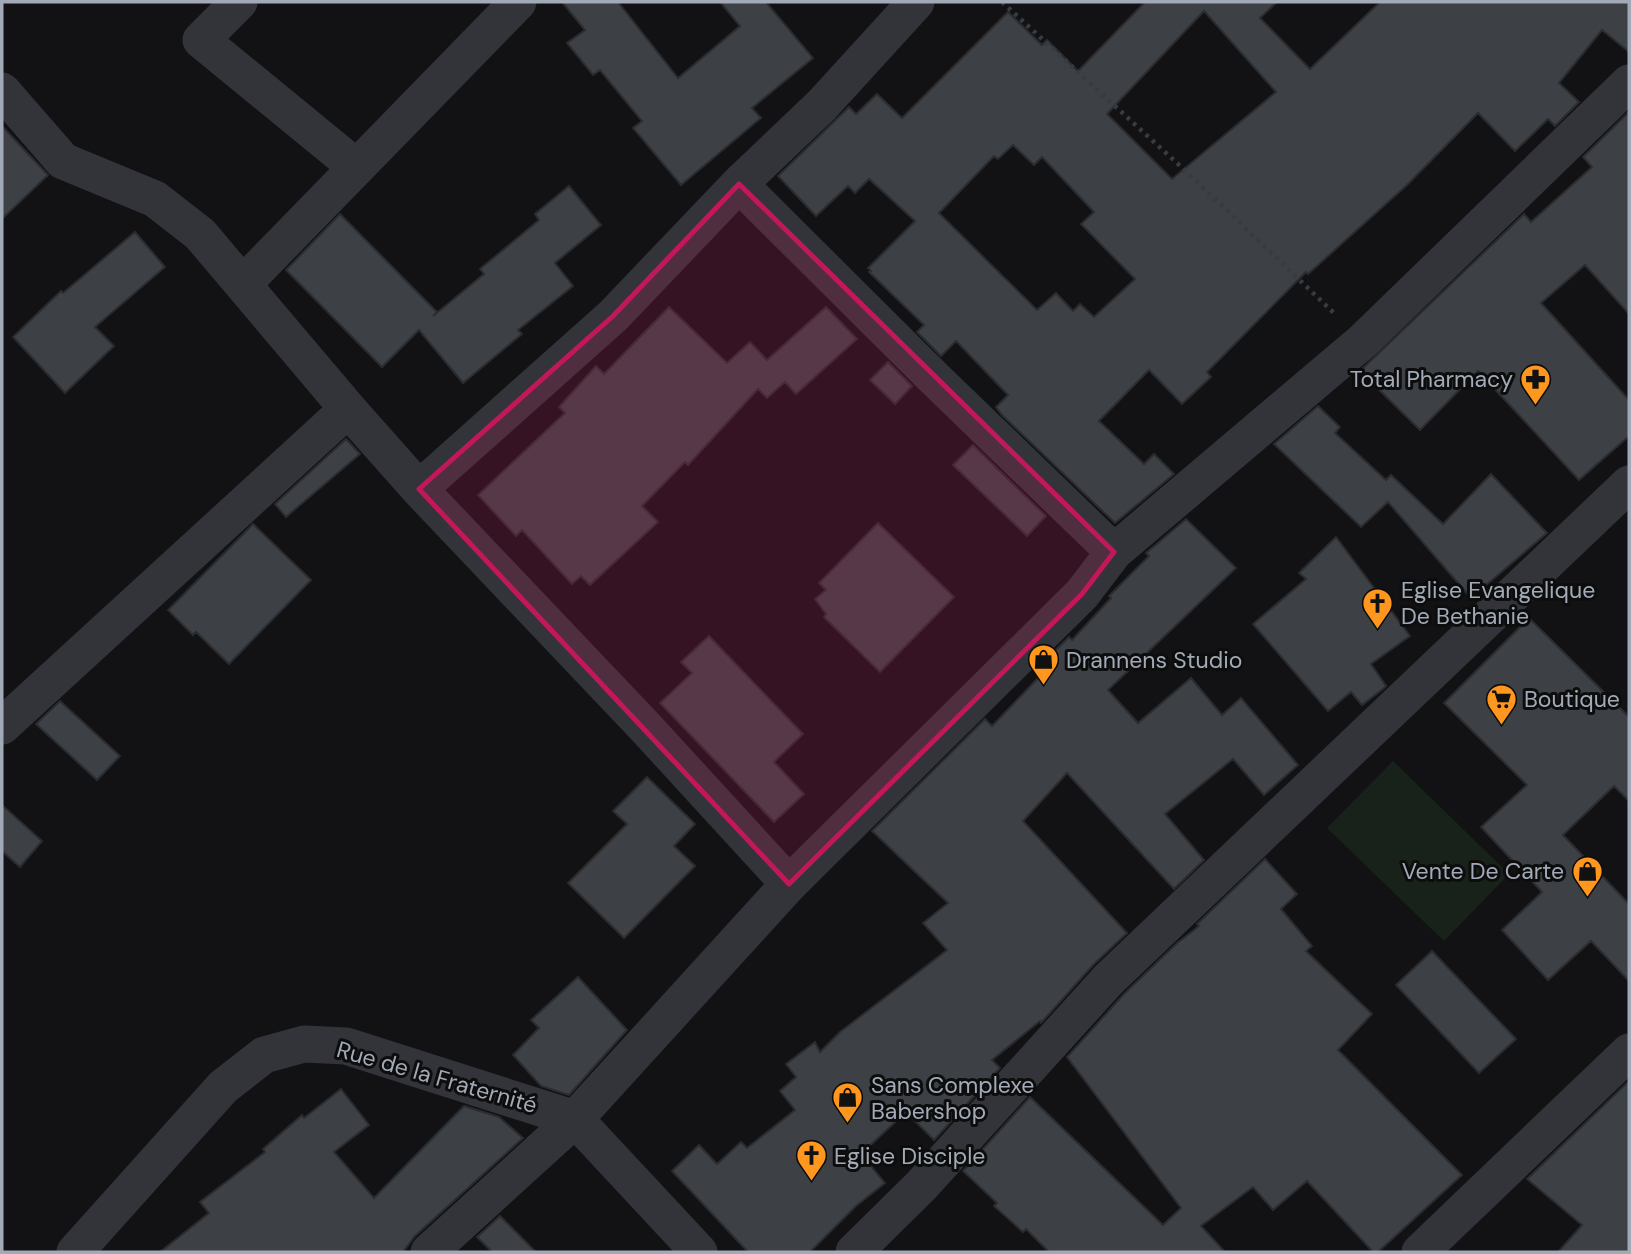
<svg xmlns="http://www.w3.org/2000/svg" width="1631" height="1254" font-family="'DM Sans',sans-serif">
  <style>
    .green { fill: #19221a }
    .building { fill: #3d4044; stroke: #2b2c30; stroke-width: 2; fill-rule: evenodd }
    .lines { fill: none; stroke-linecap: round; stroke-linejoin: round }
    .path { stroke: #383b40; stroke-width: 4.5; stroke-dasharray: 3.5 5; stroke-linecap: butt }
    .minor { stroke: #323439; stroke-width: 37 }
    .marked { fill: #c2185b; fill-opacity: 0.2; stroke: #c2185b; stroke-width: 5; stroke-linejoin: round }
    .labels { text-anchor: middle; stroke-width: 6; stroke-linejoin: round; paint-order: stroke }
    .poi-label { font-size: 23px; fill: #a1aab6; stroke: #0d0d0e; text-anchor: start }
    .street-label { font-size: 23px; fill: #a1aab6; stroke: #0d0d0e }
  </style>
  <rect width="100%" height="100%" fill="#121214"/>
  <path class="green" d="M1393,761L1509,874L1444,941L1327,828Z"/>
  <path class="building" d="M562,2H618L678,78L740,26L720,2H766L813,58L752,108L761,118L681,185L633,128L642,121L600,70L593,75L567,43L585,30Z
    M1145,2H1277L1260,18L1310,69L1380,2H1629V52L1602,30L1559,83L1579,102L1555,126L1548,119L1547,120L1515,151L1478,113L1407,185L1308,274L1306,272L1207,372L1211,377L1182,404L1149,370L1099,421L1144,464L1154,454L1174,474L1115,523L1002,415L996,407L1008,395L956,341L941,356L917,332L924,325L869,272L871,271L868,268L915,221L869,179L855,193L848,186L816,216L778,176L849,107L856,114L877,94L902,118L1008,12L1042,45L1047,40L1078,71ZM1204,11L1276,92L1172,179L1107,114ZM1013,145L1034,165L1042,157L1094,212L1081,224L1135,279L1094,317L1080,304L1073,311L1056,293L1037,310L939,213L994,156L998,159Z
    M1629,112V314L1585,265L1541,303L1629,400V436L1579,480L1478,371L1420,430L1360,371L1524,214L1531,222L1592,167L1583,157Z
    M2,126L48,175L2,219Z
    M569,186L601,225L555,263L573,286L518,330L522,334L463,383L419,330L382,367L286,270L340,214L437,312L433,316L484,274L480,269L539,220L535,214Z
    M135,232L165,267L95,327L114,346L65,393L13,337L61,291L63,293Z
    M669,307L727,363L750,342L767,360L826,307L857,339L796,394L785,382L767,398L758,389L688,465L685,462L642,506L658,522L590,585L581,576L572,584L522,530L516,536L478,495L565,413L559,407L596,366L604,374Z
    M888,362L912,386L895,404L870,380Z
    M1318,406L1340,427L1335,433L1386,480L1391,475L1443,524L1491,474L1547,533L1471,598L1388,502L1361,527L1274,444Z
    M346,439L360,454L286,517L275,504Z
    M973,445L1046,516L1027,536L953,465Z
    M1186,519L1236,568L1108,690L1138,723L1191,678L1222,715L1241,698L1298,765L1264,795L1233,759L1165,814L1204,860L1174,889L1067,773L1023,821L1127,933L1093,965L1041,1023L1040,1021L992,1060L1000,1068L934,1140L906,1112L861,1154L885,1183L856,1206L810,1252H748L672,1171L699,1145L717,1164L741,1142L747,1148L795,1110L780,1091L796,1077L786,1064L815,1042L820,1052L840,1032L947,950L923,923L948,903L872,831L985,719L992,726L1042,674L1037,668L1069,637L1072,640L1111,598L1109,596L1149,556L1146,553Z
    M878,523L954,597L880,672L824,617L826,614L815,599L826,590L819,583Z
    M253,524L311,580L229,664L196,632L193,635L168,610Z
    M1336,537L1410,636L1371,664L1386,686L1384,688L1362,705L1351,692L1328,711L1253,624L1306,579L1299,573Z
    M1529,618L1629,717V801L1614,786L1563,835L1629,904V981L1591,941L1548,980L1502,930L1542,892L1481,827L1527,785L1444,703Z
    M709,636L803,734L774,762L804,794L774,822L660,703L692,673L681,662Z
    M60,701L120,756L97,780L36,724Z
    M647,777L695,824L674,846L695,866L624,938L568,883L627,824L613,811Z
    M2,805L42,841L20,867L2,851Z
    M1265,859L1297,894L1281,909L1312,946L1306,951L1372,1014L1338,1050L1462,1175L1378,1252H1373L1307,1181L1273,1210L1253,1187L1201,1226L1225,1252H1049L1026,1229L1023,1232L994,1206L997,1203L963,1171L1030,1097L1163,1225L1181,1208L1067,1057L1124,994L1176,944L1199,926L1197,924Z
    M1432,951L1516,1039L1479,1073L1396,985Z
    M578,977L627,1030L569,1095L541,1086L513,1055L539,1028L531,1020Z
    M1629,1081V1252H1558L1582,1225L1527,1179Z
    M341,1089L369,1125L334,1152L374,1198L464,1106L499,1117L523,1138L415,1236L403,1252H160L209,1213L200,1202L265,1152L263,1149L302,1115L304,1118Z
    M500,1216L536,1252H492L477,1237Z"/>
  <g class="lines">
    <path class="path" d="M1002,2L1191,176L1336,315"/>
    <path class="minor" d="M239,2L201,40L356,167
      M2,91L63,161L155,199L200,234L348,409L419,489L647,729L789,884
      M739,184L933,377L1114,552
      M243,284L518,2
      M419,489L613,316L739,184L822,105L916,2
      M2,726L348,409
      M75,1252L223,1087L264,1055L304,1044L346,1046L575,1119L699,1252
      M429,1252L575,1119L789,884L1082,594L1114,552L1363,341L1629,83
      M854,1252L921,1186L1109,979L1629,484
      M1420,1252L1629,1052"/>
  </g>
  <path class="marked" d="M739,184L1114,552L1082,594L789,884L419,489L613,316Z"/>
  <defs>
    <symbol id="pharmacy-pin" viewBox="-11 -11 22 30"><path d="M0 17L-7.5 6A9.5 9.5 0 1 1 7.5 6Z" fill="#ff961e" stroke="#0d0d0e"/><path d="M-2-6h4v4h4v4h-4v4h-4v-4h-4v-4h4Z" fill="#111"/></symbol>
    <symbol id="church-pin" viewBox="-11 -11 22 30"><path d="M0 17L-7.5 6A9.5 9.5 0 1 1 7.5 6Z" fill="#ff961e" stroke="#0d0d0e"/><path d="M-1.2-6h2.4v3.5h3.3v2.4h-3.3V6h-2.4V-.1h-3.3v-2.4h3.3Z" fill="#111"/></symbol>
    <symbol id="shop-pin" viewBox="-11 -11 22 30"><path d="M0 17L-7.5 6A9.5 9.5 0 1 1 7.5 6Z" fill="#ff961e" stroke="#0d0d0e"/><path d="M-5-2.5h2.3a2.7 3.5 0 0 1 5.4 0H5L5.5 6h-11ZM-1.5-2.5h3a1.5 2.3 0 0 0-3 0Z" fill="#111"/></symbol>
    <symbol id="supermarket-pin" viewBox="-11 -11 22 30"><path d="M0 17L-7.5 6A9.5 9.5 0 1 1 7.5 6Z" fill="#ff961e" stroke="#0d0d0e"/><path d="M-6-5.5h2.5l.6 2H6L4.5 2H-2.5L-4.4-4H-6ZM-1.5 3.2a1.3 1.3 0 1 0 .1 0ZM3 3.2a1.3 1.3 0 1 0 .1 0Z" fill="#111"/></symbol>
  </defs>
  <g fill-rule="evenodd">
    <use href="#pharmacy-pin" x="1518" y="362" width="35" height="47"/>
    <use href="#church-pin" x="1360" y="586" width="35" height="47"/>
    <use href="#shop-pin" x="1026" y="642" width="35" height="47"/>
    <use href="#supermarket-pin" x="1484" y="682" width="35" height="47"/>
    <use href="#shop-pin" x="1570" y="854" width="35" height="47"/>
    <use href="#shop-pin" x="830" y="1080" width="35" height="47"/>
    <use href="#church-pin" x="794" y="1138" width="35" height="47"/>
  </g>
  <g class="labels">
    <g class="poi-label">
      <text x="1513" y="387" text-anchor="end">Total Pharmacy</text>
      <text x="1401" y="598">Eglise Evangelique<tspan x="1401" dy="26">De Bethanie</tspan></text>
      <text x="1066" y="668">Drannens Studio</text>
      <text x="1524" y="707">Boutique</text>
      <text x="1564" y="879" text-anchor="end">Vente De Carte</text>
      <text x="871" y="1093">Sans Complexe<tspan x="871" dy="26">Babershop</tspan></text>
      <text x="834" y="1164">Eglise Disciple</text>
    </g>
    <g class="street-label">
      <text transform="translate(437 1077) rotate(16)" y="8">Rue de la Fraternité</text>
    </g>
  </g>
  <rect width="1631" height="1254" fill="none" stroke="#a1aab6" stroke-width="7"/>
</svg>
